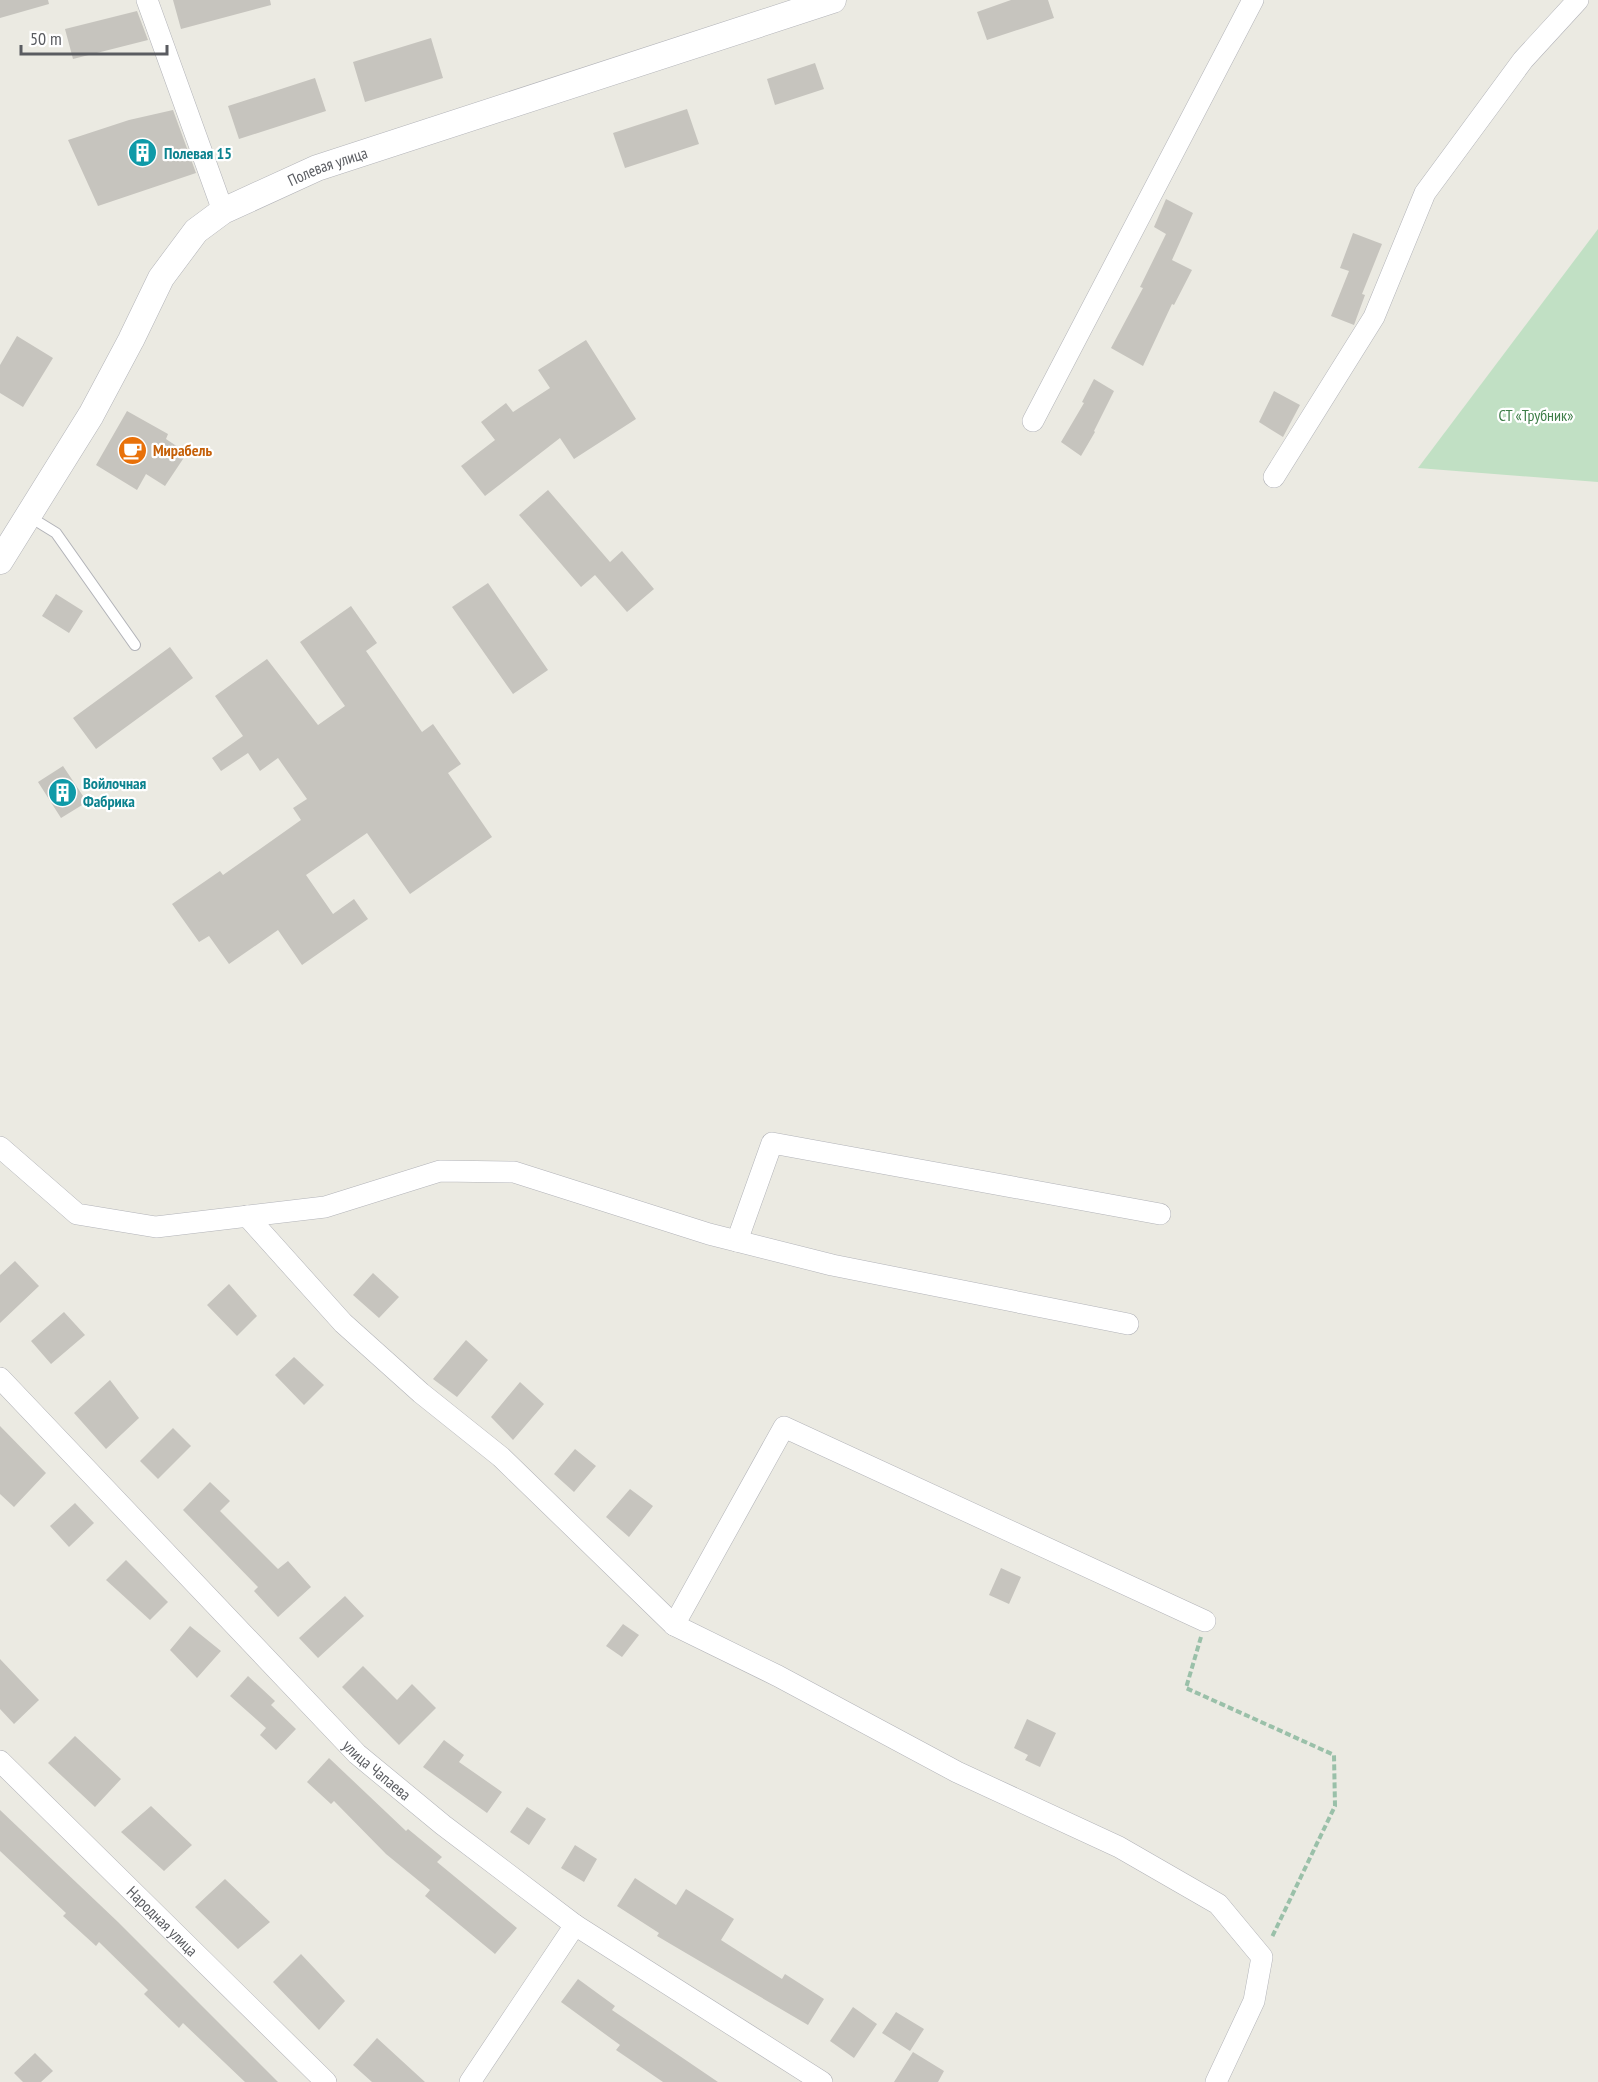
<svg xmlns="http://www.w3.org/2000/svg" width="1598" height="2082" font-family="'PT Sans Narrow',sans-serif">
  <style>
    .green { fill: #c1e0c4 }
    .building { fill: #c6c4be }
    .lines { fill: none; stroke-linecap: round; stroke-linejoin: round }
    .service-casing { stroke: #b2b3b8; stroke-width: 12 }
    .minor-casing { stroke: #b2b3b8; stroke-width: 22 }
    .tertiary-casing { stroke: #b2b3b8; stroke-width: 27 }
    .path { stroke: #9ac0a9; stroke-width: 4; stroke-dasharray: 6 3; stroke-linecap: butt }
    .service { stroke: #fff; stroke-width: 10 }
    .minor { stroke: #fff; stroke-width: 21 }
    .tertiary { stroke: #fff; stroke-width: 26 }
    .labels { text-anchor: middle; stroke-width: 4.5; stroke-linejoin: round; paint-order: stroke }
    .culture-label { font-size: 16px; font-weight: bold; fill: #0d838f; stroke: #fff; text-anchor: start }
    .street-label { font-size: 16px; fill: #5a5c61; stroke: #fff }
    .park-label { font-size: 16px; fill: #3d7d47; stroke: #fff }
    .food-label { font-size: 16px; font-weight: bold; fill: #c56008; stroke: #fff; text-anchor: start }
  </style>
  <rect width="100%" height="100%" fill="#ebeae2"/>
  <path class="green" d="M1598,229V482L1418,468Z"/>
  <path class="building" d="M0,0H48L49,4L0,18Z
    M173,0H270L271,5L181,29Z
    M1011,0H1048L1054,18L987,40L977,12Z
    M137,11L148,40L73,59L65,29Z
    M431,38L443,78L365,102L353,62Z
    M815,63L824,89L775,105L767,79Z
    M315,78L326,111L239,139L228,106Z
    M687,109L699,144L625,168L613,133Z
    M173,110L196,173L98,206L68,140L129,120Z
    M1166,199L1193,213L1172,260L1192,270L1174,305L1172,304L1143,366L1111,348L1143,288L1140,287L1166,234L1154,227Z
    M1353,233L1382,244L1362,294L1365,295L1354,325L1331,316L1349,271L1340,268Z
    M17,336L53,358L23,407L0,393V365Z
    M586,340L636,419L574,459L560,438L485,496L461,466L495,440L481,422L506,403L513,412L550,388L538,370Z
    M1094,379L1114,391L1094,431L1095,432L1081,456L1061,442L1084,403L1082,402Z
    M1274,391L1300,405L1283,437L1259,422Z
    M127,411L168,434L166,439L187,453L165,486L146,474L137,490L96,465Z
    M548,490L610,562L622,551L654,589L627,612L595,575L581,587L519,515Z
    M488,583L548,670L513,694L452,607Z
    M56,594L83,611L69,633L42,616Z
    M351,606L377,643L366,651L422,732L433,724L461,764L448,773L492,837L410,894L367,833L306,875L333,914L354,899L368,919L302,965L278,930L229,964L209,936L199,942L172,904L220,871L223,875L301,820L293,808L307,799L278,758L260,771L248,753L221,771L212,758L243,736L215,696L267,659L318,725L345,706L300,642Z
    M170,647L193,678L96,749L73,718Z
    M63,766L87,802L61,818L38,782Z
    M15,1261L39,1286L0,1323V1275Z
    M373,1273L399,1297L379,1318L353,1295Z
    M229,1284L257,1316L237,1336L207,1305Z
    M64,1312L85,1335L51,1364L31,1341Z
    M466,1340L488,1360L457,1397L433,1379Z
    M294,1357L324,1385L304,1405L275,1375Z
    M110,1380L139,1418L106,1449L74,1413Z
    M520,1382L544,1404L513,1440L491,1417Z
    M0,1426L46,1473L14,1507L0,1494Z
    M173,1428L191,1446L158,1479L140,1461Z
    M575,1449L596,1466L574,1492L554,1474Z
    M210,1482L230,1501L220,1511L278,1569L288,1561L311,1587L278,1617L254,1591L258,1587L183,1510Z
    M630,1489L653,1506L629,1537L606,1517Z
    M75,1503L94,1523L69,1547L50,1526Z
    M126,1560L168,1602L150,1620L106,1580Z
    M1001,1568L1021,1577L1009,1604L989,1595Z
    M345,1596L364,1616L318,1658L299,1638Z
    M623,1624L639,1635L622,1657L606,1646Z
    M190,1626L221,1651L197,1678L170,1650Z
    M0,1659L39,1700L14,1724L0,1709Z
    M363,1666L397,1700L412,1684L436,1708L399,1745L342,1687Z
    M248,1676L275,1701L271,1705L296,1729L276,1750L260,1735L266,1728L230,1696Z
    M1027,1719L1056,1733L1040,1767L1025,1760L1028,1755L1014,1748Z
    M75,1736L121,1779L95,1807L48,1763Z
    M444,1740L464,1755L459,1762L502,1792L487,1813L423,1767Z
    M329,1758L406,1831L408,1829L442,1857L437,1862L517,1928L495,1954L425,1896L430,1890L386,1854L334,1801L331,1804L307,1782Z
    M151,1806L192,1845L164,1871L121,1832Z
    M527,1807L546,1819L529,1845L510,1832Z
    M0,1810L118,1922L278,2082H245L183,2023L179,2028L144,1994L148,1990L99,1942L96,1946L63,1916L66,1913L0,1851Z
    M575,1845L597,1859L584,1882L561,1868Z
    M635,1878L676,1905L686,1889L734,1919L721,1940L782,1979L785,1974L824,1999L808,2025L657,1936L659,1933L617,1906Z
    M225,1879L270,1922L238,1949L195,1907Z
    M301,1954L345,2001L319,2030L273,1982Z
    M578,1979L615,2006L612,2010L718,2082H663L616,2050L620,2045L561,2002Z
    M853,2007L877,2024L854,2058L830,2041Z
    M896,2012L924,2029L910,2051L882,2033Z
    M377,2038L425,2082H372L353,2065Z
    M913,2052L944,2071L938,2082H894Z
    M35,2053L53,2071L41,2082H23L14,2073Z"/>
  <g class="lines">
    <defs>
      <path id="service" d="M30,517L56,533L135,645"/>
      <g id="minor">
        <path d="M147,0L223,211"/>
        <path d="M1033,421L1253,0"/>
        <path d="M1274,477L1374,317L1425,193L1523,60L1578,0"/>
        <path d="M0,1147L77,1214L156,1227L325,1207L440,1171L514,1172L709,1234L832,1265L1128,1324"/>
        <path d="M247,1216L343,1323L421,1393L501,1457L674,1625L778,1676L957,1772L1119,1847L1218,1904L1262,1957L1254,2001L1216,2082"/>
        <path d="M737,1241L772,1143L1160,1214"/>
        <path id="s1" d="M0,1378L357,1754L443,1825L575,1925L822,2082"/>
        <path d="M674,1625L784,1427L1205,1621"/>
        <path id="s2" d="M0,1761L326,2082"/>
        <path d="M470,2082L575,1925"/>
      </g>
      <g id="tertiary">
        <path id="s3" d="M0,561L91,415L131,340L161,278L196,231L223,211L317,168L833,0"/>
      </g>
    </defs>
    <use href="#service" class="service-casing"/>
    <use href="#minor" class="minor-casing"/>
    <use href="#tertiary" class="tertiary-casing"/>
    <path class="path" d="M1201,1637L1186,1688L1334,1755L1335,1806L1272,1937"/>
    <use href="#service" class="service"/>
    <use href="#minor" class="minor"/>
    <use href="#tertiary" class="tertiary"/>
  </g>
  <defs>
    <symbol id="building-disc" viewBox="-11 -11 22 22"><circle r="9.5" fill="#0f9aa8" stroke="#fff"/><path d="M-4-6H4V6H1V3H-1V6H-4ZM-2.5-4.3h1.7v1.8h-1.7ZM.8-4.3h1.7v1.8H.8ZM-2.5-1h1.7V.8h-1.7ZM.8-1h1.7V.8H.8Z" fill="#fff"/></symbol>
    <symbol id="cafe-disc" viewBox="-11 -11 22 22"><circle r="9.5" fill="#e8710a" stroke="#fff"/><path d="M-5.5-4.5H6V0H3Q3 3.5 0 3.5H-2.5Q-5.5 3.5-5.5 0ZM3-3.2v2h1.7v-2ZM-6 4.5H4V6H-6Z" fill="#fff"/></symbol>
  </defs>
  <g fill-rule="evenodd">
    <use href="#building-disc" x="126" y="136" width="33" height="33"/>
    <use href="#cafe-disc" x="116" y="434" width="33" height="33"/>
    <use href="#building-disc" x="46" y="776" width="33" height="33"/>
  </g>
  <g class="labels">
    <g class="culture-label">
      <text x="164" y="159">Полевая 15</text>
      <text x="83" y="789">Войлочная<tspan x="83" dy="18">Фабрика</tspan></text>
    </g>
    <g class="street-label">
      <text dy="6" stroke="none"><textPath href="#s3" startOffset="532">Полевая улица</textPath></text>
      <text dy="6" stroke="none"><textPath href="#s1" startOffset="544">улица Чапаева</textPath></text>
      <text dy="6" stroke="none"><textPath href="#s2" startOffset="228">Народная улица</textPath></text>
    </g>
    <g class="park-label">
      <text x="1536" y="421">СТ «Трубник»</text>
    </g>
    <g class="food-label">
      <text x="153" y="456">Мирабель</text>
    </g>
  </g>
  <path d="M21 45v9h146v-9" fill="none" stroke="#5a5c61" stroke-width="3"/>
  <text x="30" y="45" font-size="18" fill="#5a5c61" stroke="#ffffff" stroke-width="4.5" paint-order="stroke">50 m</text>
</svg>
